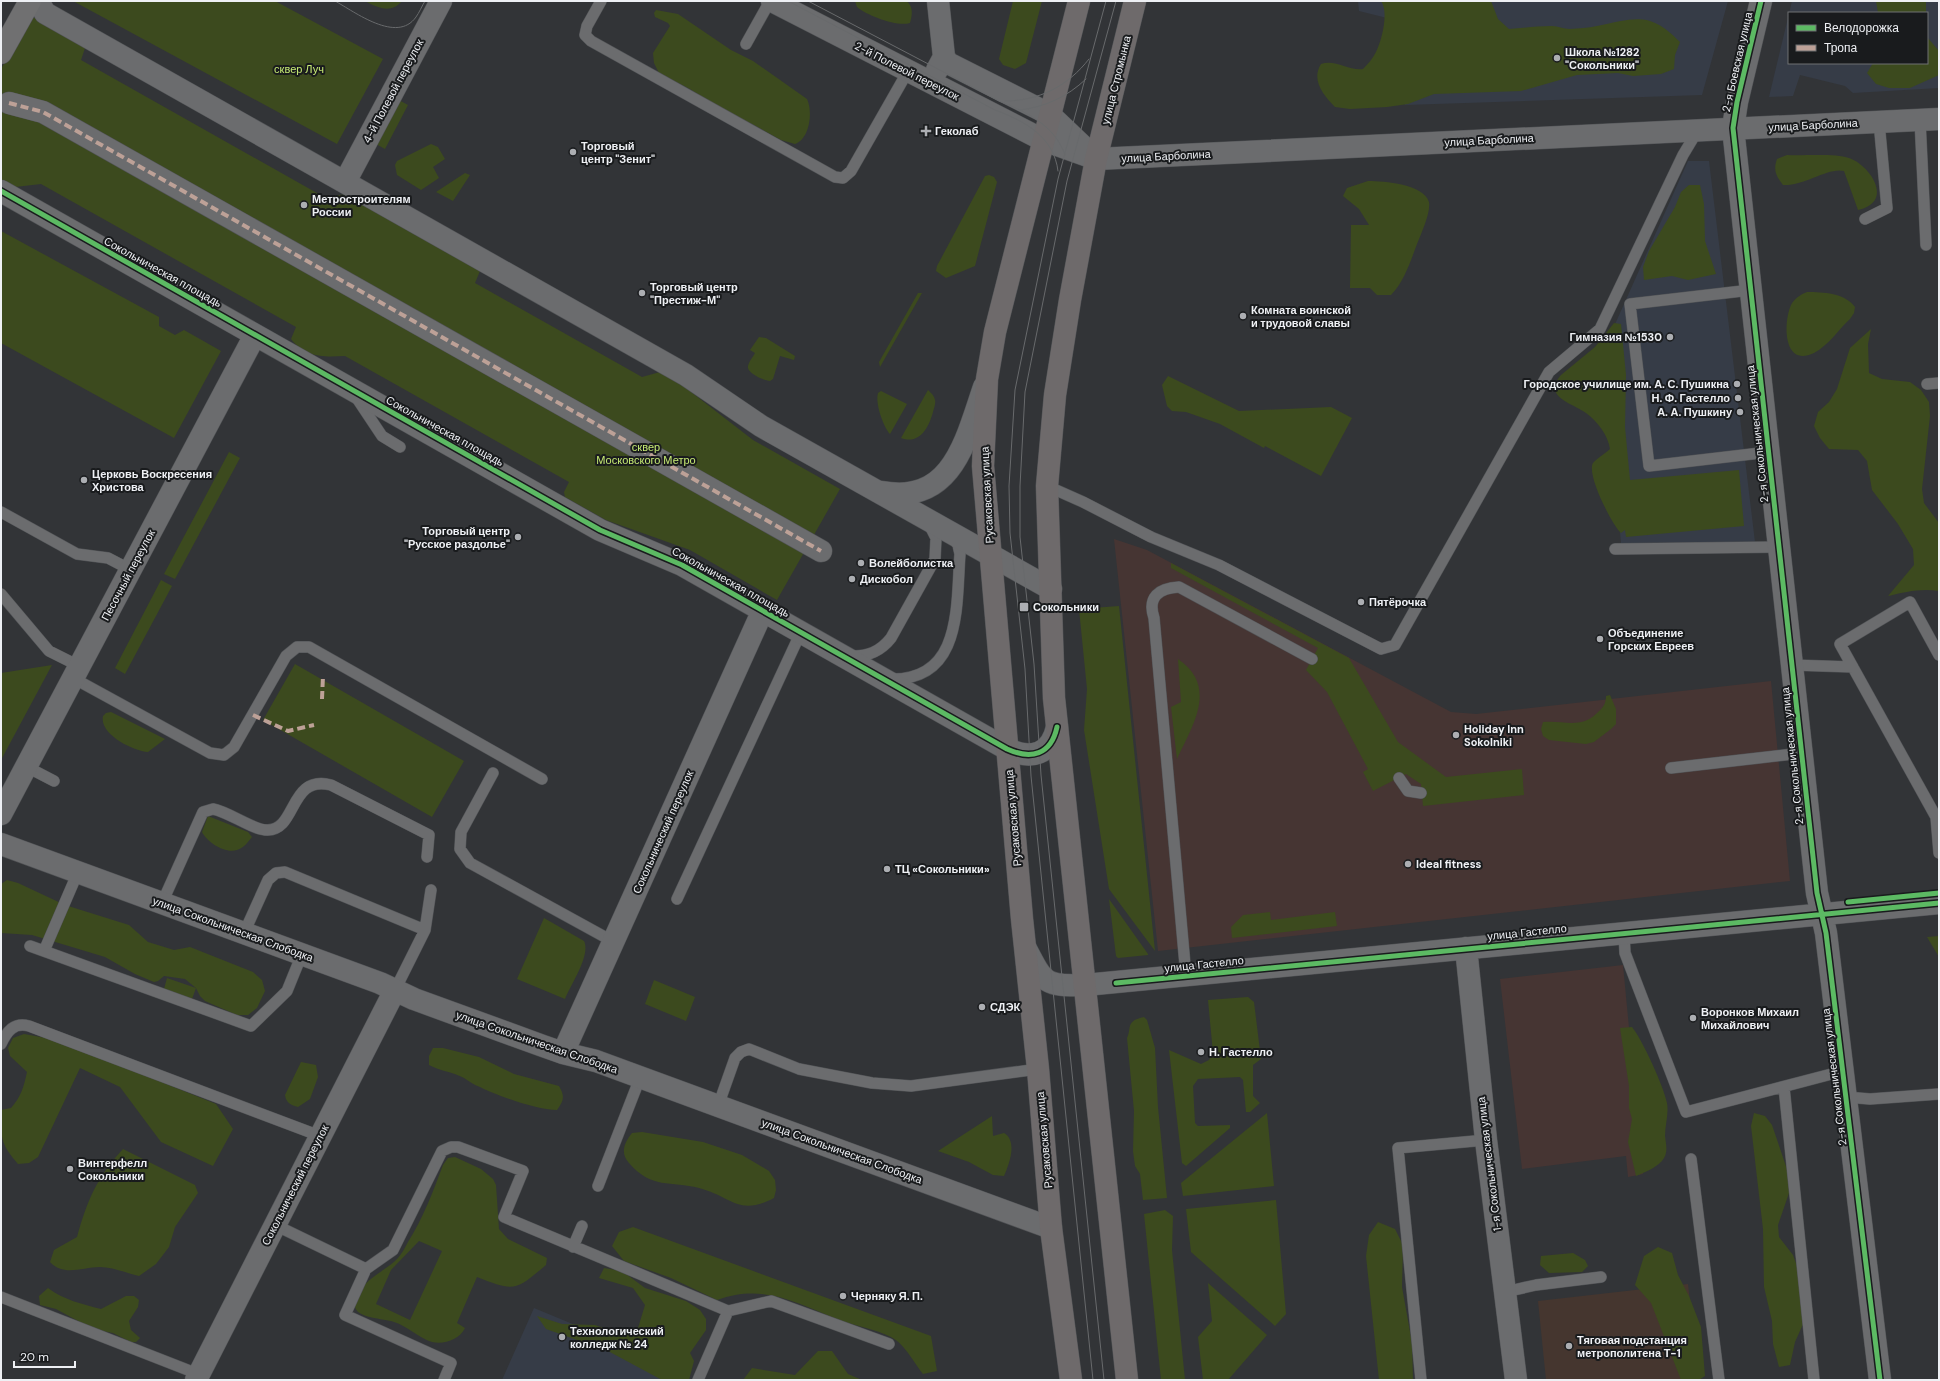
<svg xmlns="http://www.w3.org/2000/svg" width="1940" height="1381" font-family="'DM Sans',sans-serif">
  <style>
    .commercial { fill: #463533 }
    .industrial { fill: #45362f }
    .built { fill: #363c47; fill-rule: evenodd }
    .green { fill: #3c4a1e; fill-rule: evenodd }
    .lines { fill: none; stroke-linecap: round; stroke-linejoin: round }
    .lane-casing { stroke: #515356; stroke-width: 12 }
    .street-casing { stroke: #515356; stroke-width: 23 }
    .secondary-casing { stroke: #515356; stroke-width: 23 }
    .primary-casing { stroke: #515356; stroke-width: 23 }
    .lane { stroke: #6b6c6e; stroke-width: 11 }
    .street { stroke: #6b6c6e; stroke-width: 22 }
    .secondary { stroke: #707071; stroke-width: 22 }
    .primary { stroke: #6e6a6b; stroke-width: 22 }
    .tram { stroke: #686a6c; stroke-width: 1 }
    .quiet { stroke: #bda197; stroke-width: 4; stroke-dasharray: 8 4; stroke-linecap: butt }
    .cycleway-casing { stroke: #191b1d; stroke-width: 8 }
    .cycleway { stroke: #5cba63; stroke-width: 5 }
    .poi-dot { fill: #acaeb2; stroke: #191b1d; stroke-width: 1.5 }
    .labels { text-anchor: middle; stroke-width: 4; stroke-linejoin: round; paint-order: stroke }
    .poi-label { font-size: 11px; font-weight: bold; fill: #eef0f4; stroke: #191b1d; text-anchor: start }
    .street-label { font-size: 11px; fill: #eef0f4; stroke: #191b1d }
    .park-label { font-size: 11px; fill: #c6ea74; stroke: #191b1d }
  </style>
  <rect width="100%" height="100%" fill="#323437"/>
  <path class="commercial" d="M1114,539L1147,550L1451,712L1476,714L1771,681L1790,881L1158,951Z
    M1623,965L1643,1174L1628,1177L1626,1156L1522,1169L1500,979Z"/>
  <path class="industrial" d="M1688,1284L1699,1380H1546L1538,1301Z"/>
  <path class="built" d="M1358,1H1728L1702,95L1405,105L1399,21L1359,11Z
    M1792,1H1939V88L1853,93L1845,86L1800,75L1793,96L1769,97ZM1789,13H1927V63H1789Z
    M1688,161H1709L1755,542L1621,543L1611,429L1578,407Z
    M534,1308L674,1366L668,1380H502Z"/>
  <path class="green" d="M73,1H275L383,59L337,144Z
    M365,1H402C391,14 378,8 365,1Z
    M855,1H906C914,6 912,16 910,23C897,27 868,16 857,7Z
    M1013,1H1042L1026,63L1015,69L1003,65L999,59Z
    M1381,1H1491L1498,19L1509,29C1523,28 1537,26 1552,26C1558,26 1563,29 1570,29C1579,28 1588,28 1597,26C1636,18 1650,11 1680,42L1675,55L1674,69L1661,74L1633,76L1618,73L1577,75L1521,91L1434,94L1408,104L1387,107L1350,109L1335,107C1323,95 1311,80 1321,64C1335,59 1349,71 1363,69C1368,64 1373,58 1376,52C1382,40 1389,12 1381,1Z
    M1876,1H1926V13H1878Z
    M656,10L678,14L731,50L753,61L807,99C813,111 810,139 795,144L781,140L752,124L736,117L688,88L659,73L654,63L653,53L670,26L668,23L655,17L654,13Z
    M32,18H35L85,48L81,60L324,197L348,194L480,271L475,283L642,377L660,372L682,385L753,440L840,489L777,600L690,550L606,520L565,497L564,492L569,482L345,356C323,357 306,358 291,339L296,327L41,184L15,187L1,179V69L28,21Z
    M1927,37L1939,51V75L1910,88H1889L1876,84L1867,73L1873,63H1927Z
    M397,99L408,105L385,149L374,143Z
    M431,144L438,147L445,159L433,167L439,178L421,190L397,175L395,165L397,161Z
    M1787,155C1803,156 1835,153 1849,158C1870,165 1895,202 1858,210L1844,171C1828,167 1805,186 1783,185C1776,176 1773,170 1777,159Z
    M465,173L470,175L453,201L436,192Z
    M989,175L994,177L997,182L975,266L946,278L936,271L937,266L985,176Z
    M1368,181C1384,181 1424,184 1429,202C1431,212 1421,234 1417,244C1411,260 1404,282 1391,295H1377L1370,288H1350L1351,225H1369L1359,209L1343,196L1347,188Z
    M1689,185H1700L1704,204L1705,241L1716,274L1688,280L1672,276L1644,280L1643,267L1649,251L1675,207L1681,192Z
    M1,231L159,317V326L175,335L184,330L221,351L174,438L1,343Z
    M1807,292C1823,292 1845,293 1855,307L1854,313L1850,319C1838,330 1829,345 1814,353C1783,368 1783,323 1791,305C1794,299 1801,294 1807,292Z
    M918,293H922L880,367L879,362Z
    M1614,323L1621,324L1626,375L1625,427L1630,480L1739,470L1744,526L1626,537L1625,530L1621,533C1612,525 1586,474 1593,463C1597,458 1605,454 1610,449C1608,435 1597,421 1586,413C1572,403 1542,397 1561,375L1595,347Z
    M1871,329L1868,344L1869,373L1882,379L1910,382L1921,390L1929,402L1930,416L1922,489L1924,503L1939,523V591C1921,588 1905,592 1888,596L1914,565L1913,549L1898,524L1872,490L1867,461L1858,450L1829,449L1820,438L1814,426L1818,412L1829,402L1837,389L1850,348Z
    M759,337L766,338L795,356L794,360L780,356L773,379L770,381C765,381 749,374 748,368C747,364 753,357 755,353L750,350Z
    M1168,376L1239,411L1331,407L1352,418L1321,476L1265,446L1264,448L1220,424L1186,412L1172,411L1167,406L1162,385Z
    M928,390C931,393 934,395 935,400C936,403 934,408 933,412C929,427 920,445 901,438Z
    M881,391L907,404L890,434C883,426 875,403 878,393Z
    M229,452L240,458L175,579L164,574Z
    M1171,563L1349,658L1398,742L1446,777L1522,769L1524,795L1423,806L1421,784L1406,774L1373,791L1363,772L1368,769L1327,692L1306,670L1318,648L1171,568Z
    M161,580L172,586L125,674L115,668Z
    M1119,606L1155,951L1109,889L1084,730L1087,689L1079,609Z
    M1178,659C1219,687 1192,726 1177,759L1171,707L1181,702Z
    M295,664L464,761L432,817L263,720Z
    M52,665L1,760V673Z
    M1610,695L1616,709V724L1611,729L1594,742L1586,744L1549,740L1543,736L1541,729L1543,722C1563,720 1580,729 1596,714C1603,708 1606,704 1606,696Z
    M111,712L165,739L148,752C133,751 99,734 103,716L106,713Z
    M208,816L248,832L252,837C248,842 244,848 237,850C225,854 207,842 202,832Z
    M7,880L18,883L65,905L129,925L148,942L174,950L190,947L253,972L262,980L265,991L257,1008L248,1015H237L205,1001L200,996L196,988L185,979L164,976L158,981L154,982L135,974L105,957L32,935L1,933V884Z
    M1109,899L1148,954V955L1118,958L1116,956Z
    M1270,912L1271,920L1335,912L1337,926L1232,938L1231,927L1243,915Z
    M544,918L584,941C591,955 571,984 565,999L517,979Z
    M1939,936V957L1927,937Z
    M167,978L196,988L192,999L164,989Z
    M654,980L695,997L686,1021L645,1004Z
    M1248,997L1254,1002L1261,1059L1253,1065V1096L1260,1103L1250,1112H1246L1243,1080L1240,1077L1198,1079L1193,1086L1195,1123L1198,1126L1230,1125V1128L1186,1166L1182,1163L1169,1050L1201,1064L1209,1060L1213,1053L1208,1000Z
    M1144,1017L1147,1020L1155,1048L1158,1107L1167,1198L1143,1200L1140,1174L1135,1166L1133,1151L1134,1111L1127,1038C1132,1028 1125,1021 1144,1017Z
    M1632,1027C1642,1039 1664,1087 1667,1103C1669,1114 1665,1125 1665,1136C1666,1144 1668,1151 1664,1158C1659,1167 1645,1172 1636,1176L1628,1142L1632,1119L1629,1108V1086L1620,1028Z
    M24,1034L57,1040L216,1104L233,1129L213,1166L161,1142L120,1087L80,1068L38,1157L29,1163L18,1164C0,1143 1,1138 1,1110L11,1108C21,1097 24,1086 27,1072L10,1056L8,1048L13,1038Z
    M433,1048H443L479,1057L514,1074L559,1086C565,1096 564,1101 557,1110C537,1110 498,1096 480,1087C474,1085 469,1081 464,1078C453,1072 440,1071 429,1065V1056Z
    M301,1062L316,1065L318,1077L310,1099L298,1107C291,1105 286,1103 285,1095Z
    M1267,1113L1274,1186L1183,1196L1181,1183Z
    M1754,1113L1765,1116L1772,1125L1791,1181L1789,1193L1778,1225L1779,1237L1793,1255L1801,1277L1804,1322L1795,1342L1790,1365L1779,1367L1773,1344L1772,1321L1764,1287L1763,1229L1751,1126Z
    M992,1116L993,1136L1004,1133C1018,1141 1009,1165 1004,1176L993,1175L969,1162L938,1151Z
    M642,1132L703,1142L742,1155L769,1171L775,1180L776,1190L774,1198C738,1217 731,1196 699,1188C671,1181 651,1189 629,1163C620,1153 624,1143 632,1133Z
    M123,1149L195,1185L198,1193L175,1227L169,1247L156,1264L139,1276C127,1273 112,1267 100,1267C82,1267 64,1277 50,1262L54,1250L77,1237C87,1201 97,1177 123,1149Z
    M455,1157L481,1169L493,1179L496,1185L499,1229L508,1239L547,1258L546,1265C515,1291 515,1292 477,1277L457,1323L465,1328C460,1339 444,1345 432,1342C419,1338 407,1326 394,1322C384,1318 352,1319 355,1303C358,1281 385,1272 398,1258C402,1253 405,1248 408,1242C423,1218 433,1192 443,1165L448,1158ZM419,1241L442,1251L410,1320L376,1304L391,1270Z
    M1276,1200L1286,1314L1275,1326L1191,1252L1186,1209Z
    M1165,1210L1173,1216L1172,1250L1185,1380H1161L1144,1214Z
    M1378,1222L1395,1229L1403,1245L1402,1287L1412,1343L1413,1380H1379L1366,1256L1369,1235Z
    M633,1227L931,1336L937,1371L923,1374C914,1363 905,1344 891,1337C875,1329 856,1326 839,1320C796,1303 764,1283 717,1300L671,1278L624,1261L612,1246L619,1232Z
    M1658,1247L1672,1253L1678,1275L1689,1296L1701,1327L1705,1376L1699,1380H1681L1651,1303L1635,1285L1644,1256Z
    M1573,1253L1585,1260L1588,1266L1582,1272L1549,1273L1540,1265L1541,1256Z
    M604,1268L622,1271L645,1288L686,1301L700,1310L706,1319V1330L690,1353L694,1361L689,1380H662L608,1351L546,1329L537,1316L562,1324L595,1325L621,1334L638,1328L645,1305L633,1288L599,1278Z
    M1208,1283L1267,1335L1228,1380H1203L1198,1337L1212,1321Z
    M48,1288C64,1300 82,1304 101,1309L126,1296H134L139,1300L138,1307L129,1321L131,1330L140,1338L136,1342H131L113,1333L93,1329L56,1309L40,1305L39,1296Z
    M818,1351H832L848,1374L862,1380H743L752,1368L795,1375Z"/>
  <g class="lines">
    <defs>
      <path id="lane" d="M601,1L587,26L585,35L591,41L835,177L843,178L851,171L908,71
        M746,44L770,1
        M1920,120L1926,245
        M1865,219L1887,208L1879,122
        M1751,290L1630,304L1649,466L1769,452
        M1927,384L1939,383
        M356,397L382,436L400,447
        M1047,486L1083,502L1151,537L1219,565L1381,649L1395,645L1549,372L1600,329L1683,155L1698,130
        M1,512L77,554L108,558L131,570
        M1615,549L1779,547
        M1,594L49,651L79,666
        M1939,655L1910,602L1840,644L1936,817L1939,853
        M850,656C867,657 880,652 891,638L935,559L936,538L929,524
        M1792,665L1853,667
        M73,678L210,753L224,755L234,747L286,656L297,647H309L542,779
        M890,679C963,681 956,605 960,554L958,545L953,537
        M27,767L54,781
        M1671,768L1802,753
        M493,773L461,832L460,849L470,863L614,942
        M1399,778L1408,791L1421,793
        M677,899L801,632
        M162,903L203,812L213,809C229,812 253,830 267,830C297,831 289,774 331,785L429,835L427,857
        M244,933L268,880L276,873L285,872L425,930L431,890
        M1624,933L1625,953L1686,1112L1843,1071
        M30,946L251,1026L287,991L302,954
        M44,951L78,872
        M1186,976L1154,618C1147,597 1159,588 1179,587L1312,659
        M395,990L425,930
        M1,1044C7,1031 14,1022 29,1026L320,1136
        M1784,1087L1814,1380
        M1846,1097L1870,1099L1939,1094
        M718,1106L735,1058L741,1052L749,1049L799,1069L872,1083L911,1086L1038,1069
        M1691,1159L1719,1380
        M598,1186L640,1078
        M275,1225L366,1269L345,1315L451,1363L444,1380
        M573,1247L582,1226
        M366,1269L393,1250L442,1151L451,1147H458L523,1171L504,1217L728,1311L771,1301L889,1344
        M1505,1292L1536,1285L1601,1277
        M1,1297L198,1374
        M698,1380L728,1311
        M1421,1380L1398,1148L1486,1140"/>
      <path id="street" d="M38,1L45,13L686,375L761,426L1051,589
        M772,1L1043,140L1096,159L1939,119
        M1761,1L1737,102L1733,128L1817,893L1826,933L1880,1380
        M944,57L948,63L1049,114L1090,153
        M937,70L944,57L938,1
        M9,103L43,112L821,551
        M345,182L441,1
        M1,191L600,530L682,565L1007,749C1031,760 1051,755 1057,727
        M882,492C953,505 966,439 984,387
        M1,814L255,335
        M1,844L380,983L414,999L543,1046L563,1053L596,1061L1051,1228
        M1466,948L1486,1140L1516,1380
        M1026,949C1044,984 1045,986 1085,985L1939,903
        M563,1053L763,610
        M196,1380L395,990"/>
      <path id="secondary" d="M1,53L30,1"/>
      <path id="primary" d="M1071,1380L1051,1228L1038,1069L1022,919L983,466L987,379L995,332L1079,1
        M1127,1380L1054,698L1047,486L1055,395L1070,300L1096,159L1135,1"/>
    </defs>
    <use href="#lane" class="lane-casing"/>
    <use href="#street" class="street-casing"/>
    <use href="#secondary" class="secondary-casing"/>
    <use href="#primary" class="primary-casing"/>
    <use href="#lane" class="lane"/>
    <use href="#street" class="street"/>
    <use href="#secondary" class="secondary"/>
    <use href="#primary" class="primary"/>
    <path class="tram" d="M335,1C355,12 397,44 416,17C419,13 422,6 425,1
      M788,1L995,110C1025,121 1054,137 1058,171
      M808,1L999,101C1026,112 1055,125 1065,155
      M1005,101C1039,101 1068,86 1089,59
      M1020,110C1045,107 1067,97 1086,79
      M1093,1380L1031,776L1025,669L1010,533L1009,486L1015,390L1058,179L1106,1
      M1104,1380L1041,775L1034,664L1020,537V486L1025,392L1067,181L1116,1"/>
    <path class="quiet" d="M9,103L43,112L821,551
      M322,699L323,676
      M253,715L288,731L314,725"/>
    <defs>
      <path id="cycleway" d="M1761,1L1737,102L1733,128L1817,893L1826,933L1880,1380
        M1,191L600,530L682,565L1007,749C1031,760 1051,755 1057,727
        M1848,902L1939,893
        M1116,983L1939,903"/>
    </defs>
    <use href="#cycleway" class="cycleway-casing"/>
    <use href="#cycleway" class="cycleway"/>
  </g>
  <g class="poi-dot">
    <circle cx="1557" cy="58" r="4"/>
    <path d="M924 125h4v4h4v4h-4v4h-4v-4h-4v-4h4z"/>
    <circle cx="573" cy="152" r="4"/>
    <circle cx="304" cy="205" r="4"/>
    <circle cx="642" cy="293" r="4"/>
    <circle cx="1243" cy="316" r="4"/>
    <circle cx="1670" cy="337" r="4"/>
    <circle cx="1737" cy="384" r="4"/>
    <circle cx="1738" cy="398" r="4"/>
    <circle cx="1740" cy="412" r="4"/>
    <circle cx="84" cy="480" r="4"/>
    <circle cx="518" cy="537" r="4"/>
    <circle cx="861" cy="563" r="4"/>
    <circle cx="852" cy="579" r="4"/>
    <circle cx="1361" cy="602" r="4"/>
    <rect x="1019" y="602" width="10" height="10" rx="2"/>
    <circle cx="1600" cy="639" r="4"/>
    <circle cx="1456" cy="735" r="4"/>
    <circle cx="1408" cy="864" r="4"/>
    <circle cx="887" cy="869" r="4"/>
    <circle cx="982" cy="1007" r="4"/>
    <circle cx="1693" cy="1018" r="4"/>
    <circle cx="1201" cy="1052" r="4"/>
    <circle cx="70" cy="1169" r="4"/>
    <circle cx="843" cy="1296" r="4"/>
    <circle cx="562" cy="1337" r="4"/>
    <circle cx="1569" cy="1346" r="4"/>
  </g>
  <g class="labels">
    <g class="poi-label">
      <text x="1565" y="56">Школа №1282<tspan x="1565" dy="13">"Сокольники"</tspan></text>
      <text x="935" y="135">Геколаб</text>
      <text x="581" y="150">Торговый<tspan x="581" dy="13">центр "Зенит"</tspan></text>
      <text x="312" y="203">Метростроителям<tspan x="312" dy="13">России</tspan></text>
      <text x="650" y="291">Торговый центр<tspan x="650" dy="13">"Престиж-М"</tspan></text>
      <text x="1251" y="314">Комната воинской<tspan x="1251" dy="13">и трудовой славы</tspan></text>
      <text x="1662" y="341" text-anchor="end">Гимназия №1530</text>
      <text x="1729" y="388" text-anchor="end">Городское училище им. А. С. Пушикна</text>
      <text x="1730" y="402" text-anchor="end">Н. Ф. Гастелло</text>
      <text x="1732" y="416" text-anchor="end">А. А. Пушкину</text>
      <text x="92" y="478">Церковь Воскресения<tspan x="92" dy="13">Христова</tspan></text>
      <text x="510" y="535" text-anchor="end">Торговый центр<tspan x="510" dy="13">"Русское раздолье"</tspan></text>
      <text x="869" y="567">Волейболистка</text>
      <text x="860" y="583">Дискобол</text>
      <text x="1369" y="606">Пятёрочка</text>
      <text x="1033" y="611">Сокольники</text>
      <text x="1608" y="637">Объединение<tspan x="1608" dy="13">Горских Евреев</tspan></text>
      <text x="1464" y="733">Holiday Inn<tspan x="1464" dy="13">Sokolniki</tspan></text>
      <text x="1416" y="868">Ideal fitness</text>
      <text x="895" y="873">ТЦ «Сокольники»</text>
      <text x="990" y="1011">СДЭК</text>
      <text x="1701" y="1016">Воронков Михаил<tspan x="1701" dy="13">Михайлович</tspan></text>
      <text x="1209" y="1056">Н. Гастелло</text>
      <text x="78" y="1167">Винтерфелл<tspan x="78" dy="13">Сокольники</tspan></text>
      <text x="851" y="1300">Черняку Я. П.</text>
      <text x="570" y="1335">Технологический<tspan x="570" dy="13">колледж № 24</tspan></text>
      <text x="1577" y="1344">Тяговая подстанция<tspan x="1577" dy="13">метрополитена Т-1</tspan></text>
    </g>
    <g class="street-label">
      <text transform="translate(1737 62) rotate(-77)" y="4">2-я Боевская улица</text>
      <text transform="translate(907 71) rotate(27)" y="4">2-й Полевой переулок</text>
      <text transform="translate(1116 80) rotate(-76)" y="4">улица Стромынка</text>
      <text transform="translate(393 91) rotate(-62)" y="4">4-й Полевой переулок</text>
      <text transform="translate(1813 125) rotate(-3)" y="4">улица Барболина</text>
      <text transform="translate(1489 140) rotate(-3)" y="4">улица Барболина</text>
      <text transform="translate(1166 156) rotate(-3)" y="4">улица Барболина</text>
      <text transform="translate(163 272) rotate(29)" y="4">Сокольническая площадь</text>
      <text transform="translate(445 431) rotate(29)" y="4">Сокольническая площадь</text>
      <text transform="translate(1757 434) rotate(-96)" y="4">2-я Сокольническая улица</text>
      <text transform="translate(987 495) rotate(-93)" y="4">Русаковская улица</text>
      <text transform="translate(128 575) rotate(-62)" y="4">Песочный переулок</text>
      <text transform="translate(731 582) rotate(29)" y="4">Сокольническая площадь</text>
      <text transform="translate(1792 756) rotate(-96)" y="4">2-я Сокольническая улица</text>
      <text transform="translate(1013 818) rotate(-95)" y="4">Русаковская улица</text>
      <text transform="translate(663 832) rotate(-66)" y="4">Сокольнический переулок</text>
      <text transform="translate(233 929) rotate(20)" y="4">улица Сокольническая Слободка</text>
      <text transform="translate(1527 932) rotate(-6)" y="4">улица Гастелло</text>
      <text transform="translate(1204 964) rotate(-6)" y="4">улица Гастелло</text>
      <text transform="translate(537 1042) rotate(19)" y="4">улица Сокольническая Слободка</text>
      <text transform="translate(1834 1077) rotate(-97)" y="4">2-я Сокольническая улица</text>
      <text transform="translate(1044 1140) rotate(-95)" y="4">Русаковская улица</text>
      <text transform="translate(842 1151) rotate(20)" y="4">улица Сокольническая Слободка</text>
      <text transform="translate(1489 1164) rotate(-97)" y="4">1-я Сокольническая улица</text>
      <text transform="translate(295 1185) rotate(-63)" y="4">Сокольнический переулок</text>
    </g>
    <g class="park-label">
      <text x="299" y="73">сквер Луч</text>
      <text x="646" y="451">сквер<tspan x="646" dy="13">Московского Метро</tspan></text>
    </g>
  </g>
  <rect width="1940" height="1381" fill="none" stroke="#eef0f4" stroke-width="4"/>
  <rect x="1788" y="12" width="140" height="52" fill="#191b1d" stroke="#6e7073"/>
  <rect x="1796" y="25" width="20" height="6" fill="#5cba63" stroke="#6e7073"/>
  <text x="1824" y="32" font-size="12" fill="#eef0f4">Велодорожка</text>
  <rect x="1796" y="45" width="20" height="6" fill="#bda197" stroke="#6e7073"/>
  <text x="1824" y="52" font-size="12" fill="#eef0f4">Тропа</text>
  <path d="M14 1361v6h61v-6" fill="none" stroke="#eef0f4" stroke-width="2"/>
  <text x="20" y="1361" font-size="12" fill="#eef0f4" stroke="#191b1d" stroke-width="3" paint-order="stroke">20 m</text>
</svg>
